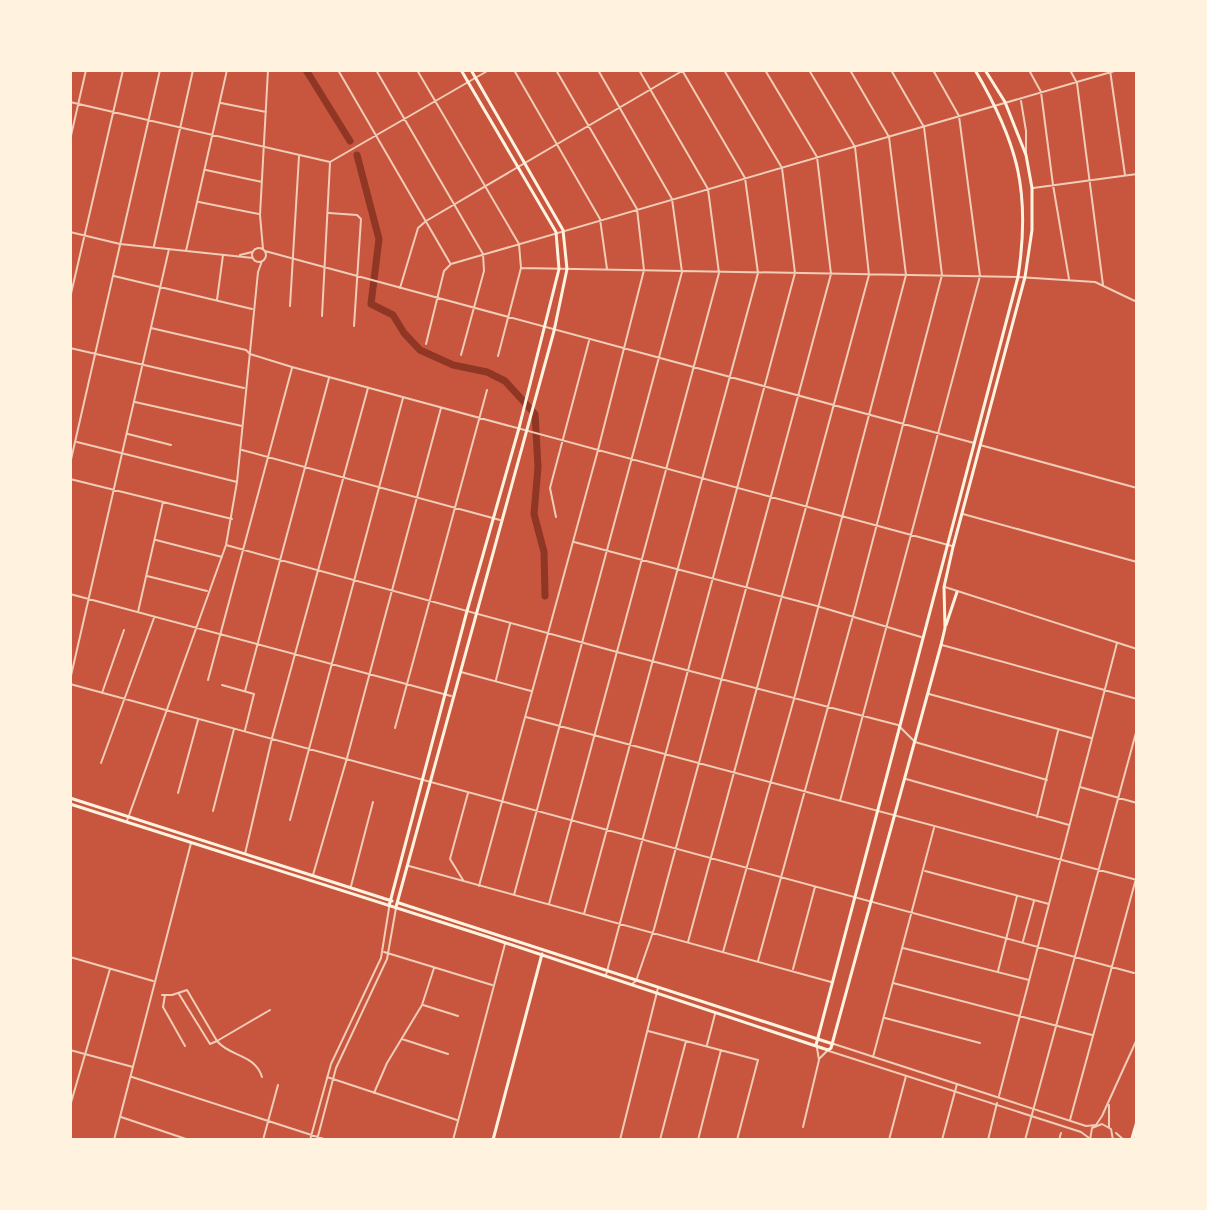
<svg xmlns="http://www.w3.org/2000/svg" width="1207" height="1210" font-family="Signika,sans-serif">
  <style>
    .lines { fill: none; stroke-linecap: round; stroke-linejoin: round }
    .river { stroke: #8f3625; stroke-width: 7 }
    .minor { stroke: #f1ccb7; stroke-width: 2 }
    .tertiary { stroke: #f1ccb7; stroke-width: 2 }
    .secondary { stroke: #fff3e0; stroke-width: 3 }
    .trunk { stroke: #fff3e0; stroke-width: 4 }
  </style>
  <rect width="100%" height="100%" fill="#c8553d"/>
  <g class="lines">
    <path class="river" d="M306,70L350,141
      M357,155L379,239L371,304L393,315L404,333L420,350L453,365L487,372L505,381L535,414L538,467L534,514L544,552L545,596"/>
    <path class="minor" d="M338,70L450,263
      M376,70L483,254L484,271L461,355
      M417,70L519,244L521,268L498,356
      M514,70L600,219L607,269
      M1029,70L1041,92L1053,185L1069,279
      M1070,70L1077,83L1103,285
      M1110,70L1125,175
      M1021,101L1026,131V154
      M70,102L330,162L489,70
      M221,103L266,112
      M70,140L86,70
      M206,170L262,182
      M1033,188L1137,174
      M199,202L259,214
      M329,213L357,215L361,219L354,326
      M70,232L120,244L253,258
      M154,246L193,70
      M252 255a7 7 0 1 1 14 0a7 7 0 1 1-14 0Z
      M263,249L260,215L268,70
      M186,251L227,70
      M265,251L974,443
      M240,255L252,252
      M451,264L1118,70
      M521,268L1018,277L1095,282L1137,302
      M114,276L252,309
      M400,288L418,228L426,221L682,71
      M70,298L123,70
      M217,300L223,255
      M290,306L299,156
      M322,316L330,163
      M151,328L246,350L250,354L292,367L952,546
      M426,344L444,271L451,264
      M70,348L244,388
      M135,402L242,426
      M128,434L171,445
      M77,442L237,482
      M980,445L1137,488
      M242,450L500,520
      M70,464L160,70
      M70,479L232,519
      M963,514L1137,562
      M556,517L550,488L589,341
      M156,540L222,557
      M574,542L817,606L921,637
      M226,545L617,652L898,725L915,742L1047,780
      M147,576L207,591
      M70,594L451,696
      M138,612L163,502
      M942,645L1137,699
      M461,672L531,691
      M70,680L169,249
      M208,680L292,368
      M496,680L510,624
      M70,684L1134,973
      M222,685L254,694L245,730
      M245,691L329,378
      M102,693L124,630
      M929,694L1091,738
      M526,717L1137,880
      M395,728L487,390
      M101,763L154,618
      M906,779L1069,825
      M1080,787L1137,803
      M178,793L198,720
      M840,801L980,276L959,116L933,70
      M213,811L234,729
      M1037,817L1058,731
      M290,820L403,398
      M127,821L226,545L237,482L258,272L262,261
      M245,854L272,738L368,388
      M409,866L831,982
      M925,871L1049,904
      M313,875L347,758L441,408
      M463,880L450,859L468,793
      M351,886L373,802
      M479,886L598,450L644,270L637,209L556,70
      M514,895L682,272L672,199L598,70
      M549,904L719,273L708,189L639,70
      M584,914L758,273L745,178L682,70
      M1023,941L1034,901
      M688,942L869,275L855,147L809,70
      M903,948L1029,980
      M384,952L492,985
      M723,952L794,699L906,275L889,137L850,70
      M70,957L153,981
      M758,961L853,616L942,275L924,127L891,70
      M793,969L815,887
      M998,971L1017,896
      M606,975L795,273L782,168L724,70
      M893,983L1092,1035
      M632,984L636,981L654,929L831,274L817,157L765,70
      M179,994L210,1044L217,1041C230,1057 255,1054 262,1077
      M162,995H172L187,990L217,1041L270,1010
      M165,995L163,1007L185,1046
      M423,1005L458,1016
      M885,1018L980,1043
      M648,1031L758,1060L737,1140
      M402,1039L448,1054
      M707,1045L715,1014
      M873,1057L934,828
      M819,1059L828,1050
      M132,1077L327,1140
      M327,1077L457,1120
      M374,1093L387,1063L422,1005L434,968
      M999,1096L1117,643
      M70,1106L110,969
      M121,1117L189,1140
      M1070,1120L1137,875
      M803,1127L819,1060L817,1048
      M114,1140L191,843
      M263,1140L278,1085
      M310,1140L331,1064L381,958L389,908
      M317,1140L336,1068L387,959L396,908
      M453,1140L505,944
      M620,1140L658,988
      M660,1140L686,1041
      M698,1140L721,1050
      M889,1140L906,1076
      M942,1140L957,1084
      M988,1140L997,1103
      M1025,1140L1137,729
      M1059,1140L1061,1133"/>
    <path class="tertiary" d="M945,587L1137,649
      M834,1044L1086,1126L1096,1125L1102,1116L1137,1039
      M70,1050L133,1067
      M829,1051L1081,1132L1089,1138
      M1109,1127V1105
      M1116,1133L1124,1140
      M1090,1140L1092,1128L1102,1124L1111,1129L1113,1140"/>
    <path class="secondary" d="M946,625L957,592
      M70,798L392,901
      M70,804L488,937L828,1050L831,1048L941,645L945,628L944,587L953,547L1025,277L1032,230V188L1026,155L1005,102L985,70
      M399,903L833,1044
      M389,906L467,611L519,428L559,269L556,232L461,70
      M396,907L554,331L567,269L563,230L471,70
      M816,1045L1018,277C1031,192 1018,143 975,70
      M493,1140L542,954"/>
    <path class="trunk" d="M1132,1140L1137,1123"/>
  </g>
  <rect width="1207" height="1210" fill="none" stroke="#fff3e0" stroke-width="144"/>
</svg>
